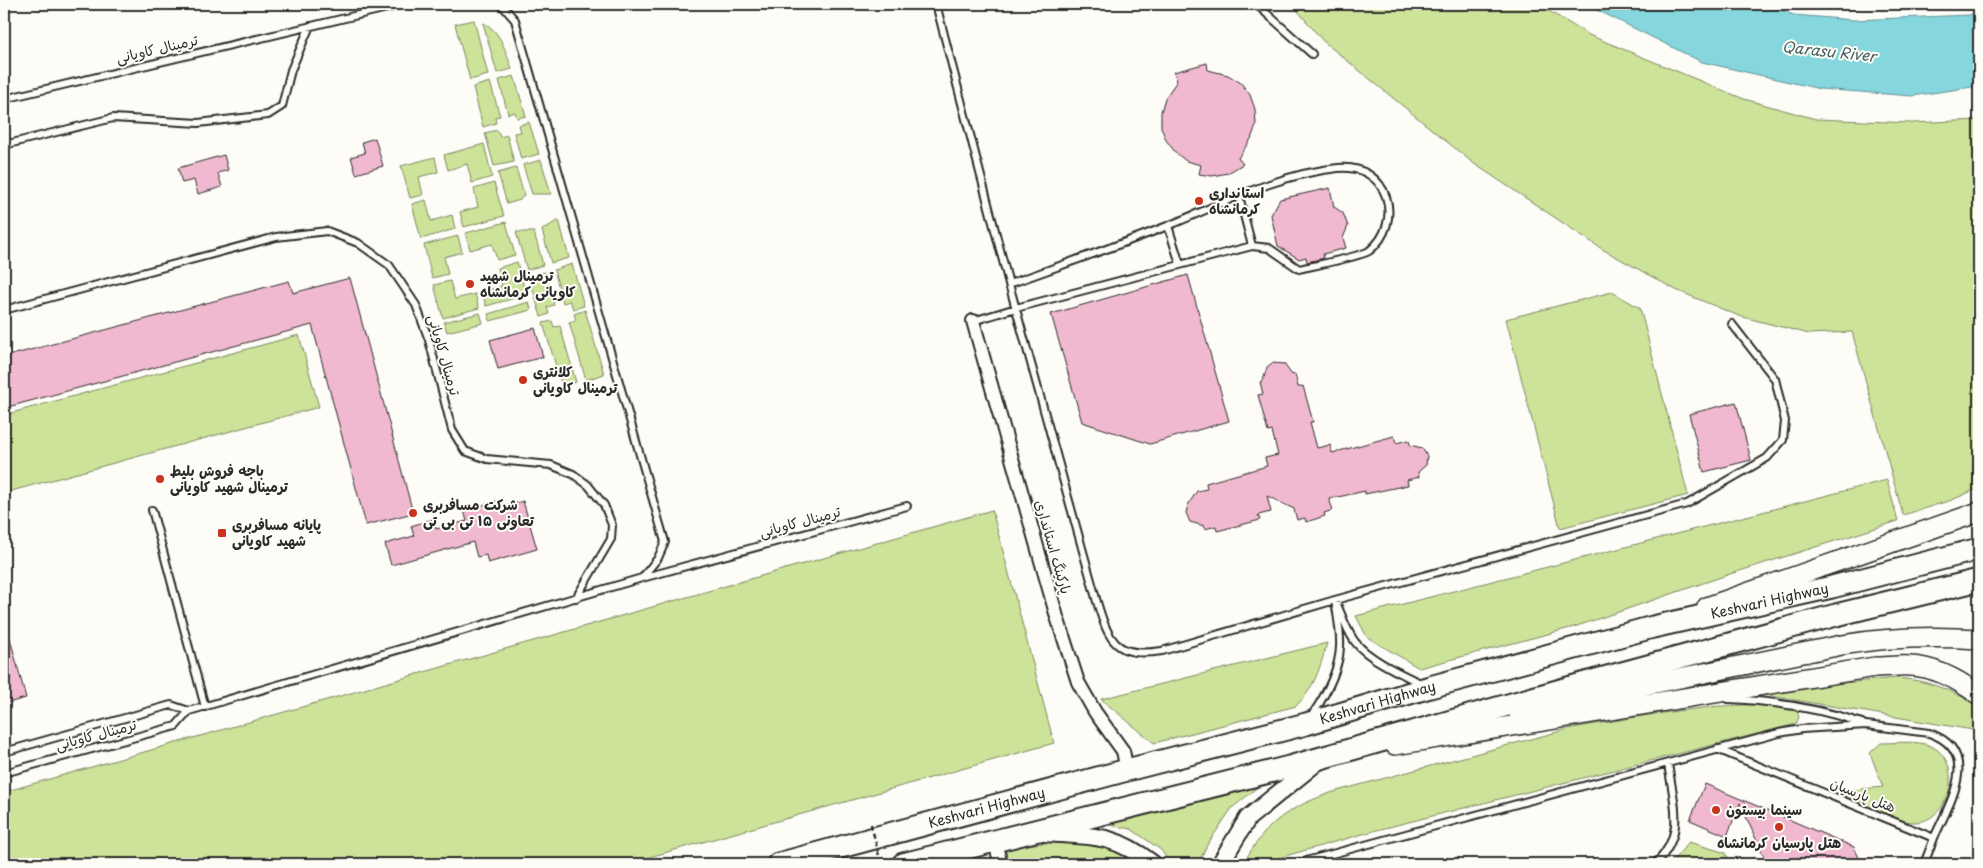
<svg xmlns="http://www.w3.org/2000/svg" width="1983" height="868" font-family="'Playpen Sans','Playpen Sans Arabic',sans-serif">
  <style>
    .green { fill: #cde399; stroke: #7c8762 }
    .water { fill: #85d6dd; stroke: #619296 }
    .building { fill: #f0b9cf; stroke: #2b2b2b }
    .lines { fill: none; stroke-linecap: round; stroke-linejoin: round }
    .lane-casing { stroke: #2b2b2b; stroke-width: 10 }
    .street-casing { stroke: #2b2b2b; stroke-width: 16 }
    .secondary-casing { stroke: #2b2b2b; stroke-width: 20 }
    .primary-casing { stroke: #2b2b2b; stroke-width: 22 }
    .highway-casing { stroke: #2b2b2b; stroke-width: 25 }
    .lane { stroke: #fdfcf7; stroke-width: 6 }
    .street { stroke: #fdfcf7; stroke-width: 12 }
    .secondary { stroke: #fdfcf7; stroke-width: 16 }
    .primary { stroke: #fdfcf7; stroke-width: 19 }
    .highway { stroke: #fdfcf7; stroke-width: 21 }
    .path-bridge { stroke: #2b2b2b; stroke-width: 2.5; stroke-dasharray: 5 4; stroke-linecap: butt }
    .poi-dot { fill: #c8321e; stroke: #fdfcf7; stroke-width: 2 }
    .labels { text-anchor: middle; stroke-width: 4; stroke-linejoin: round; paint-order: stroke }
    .street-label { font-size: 14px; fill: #2b2b2b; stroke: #fdfcf7 }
    .poi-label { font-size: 14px; font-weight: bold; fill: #2b2b2b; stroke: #fdfcf7; text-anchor: start }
    .water-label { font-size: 15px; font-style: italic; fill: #465e60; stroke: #fdfcf7 }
  </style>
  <rect width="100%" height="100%" fill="#fdfcf7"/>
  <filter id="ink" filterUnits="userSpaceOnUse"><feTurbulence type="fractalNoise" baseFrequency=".02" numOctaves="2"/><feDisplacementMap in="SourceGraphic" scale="10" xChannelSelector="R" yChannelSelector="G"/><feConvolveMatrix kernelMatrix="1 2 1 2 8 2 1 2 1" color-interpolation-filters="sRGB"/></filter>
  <g filter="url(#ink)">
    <path class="green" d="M1292,4H1537L1589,35L1744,99L1816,119L1912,123L1979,120V488L1952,500L1903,515L1852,332L1809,334L1739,316L1676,290L1602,249L1473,163L1323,41Z
      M474,20L488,75L470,80L455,24Z
      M483,23C501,30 506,53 512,69L497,73Z
      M514,76L526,116L517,118L515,112L508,114L499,80Z
      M490,82L500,116L495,117L496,123L483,127L473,87Z
      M529,122L539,154L521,159L514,133L521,132L519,125Z
      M497,130L500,137L507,135L514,162L494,166L485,133Z
      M484,144L492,177L472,183L467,164L448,170L444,155Z
      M435,157L438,172L419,177L423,195L410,198L401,166Z
      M541,160L551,194H532L523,165Z
      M516,168L524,195L520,200L507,204L498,173Z
      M494,183L504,216L464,227L460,212L478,207L474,189Z
      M426,200L431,221L452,215L455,229L421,239L412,204Z
      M559,220L569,258L551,263L542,230Z
      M506,222L515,255L497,260L492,244L470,250L466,233Z
      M516,232H534L543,265L527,270Z
      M458,236L462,252L444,257L448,274L432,278L424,245Z
      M517,262L526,295L486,306L482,292L502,286L498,268Z
      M572,264L584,306L573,309L570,301L563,303L554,270Z
      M545,272L554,305L547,307L549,314L541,317L529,276Z
      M450,281L455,299L475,294L479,308L443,318L434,285Z
      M1612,292L1640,308L1688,495L1560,528L1506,319Z
      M529,302L531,310L490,321L488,314Z
      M585,310L604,374L586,380L569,322L576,320L574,314Z
      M480,313L483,323L447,332L444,322Z
      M552,321L554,327L560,326L576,382L562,386L543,323Z
      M299,335L319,407L4,493V415Z
      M1887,480L1898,521L1727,575L1574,627L1419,668L1367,637L1356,616Z
      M992,510L1054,743L625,864H4V792Z
      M1327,643C1320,667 1315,688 1296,706L1154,743L1101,699Z
      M1897,678C1926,680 1948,689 1974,703L1979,707V731L1747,692Z
      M1718,706C1740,706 1777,701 1797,711L1799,717L1796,724L1377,830L1271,860L1266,864H1243C1267,821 1288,808 1333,792L1572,728L1655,714Z
      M1881,743C1896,743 1917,740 1931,746C1966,763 1949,823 1914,822C1895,822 1860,804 1841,797V791L1883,787L1870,753Z
      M1259,786L1232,808L1207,845L1198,864H1171L1161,850L1131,829L1104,824Z
      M1064,840L1111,849L1135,864H1009L1005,848Z
      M1689,842L1726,853L1730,864H1670Z"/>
    <path class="water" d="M1585,4H1765L1794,15L1854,20L1969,15L1979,12V86L1912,96L1820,89L1702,62Z"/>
    <path class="building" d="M1207,63L1208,70L1228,75L1241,83L1250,95L1255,109L1256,125L1251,139L1238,158L1243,164L1228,173L1212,176L1199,174L1201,165L1186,161L1175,152L1166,140L1161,127V112L1165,98L1177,81L1174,72Z
      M375,138L383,166L356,174L351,157L365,153L362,142Z
      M224,155L228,170L218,173L222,187L198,194L194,180L182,183L178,168Z
      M1330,188L1334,207L1343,213L1348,226L1343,238L1346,248L1323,254L1324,258L1307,262L1306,257L1299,259L1278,246L1271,215L1280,199Z
      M1188,275L1229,421L1150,444L1082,422L1051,314Z
      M350,278L413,513L366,525L312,325L4,408V357L289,281L293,293Z
      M535,328L543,357L498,369L490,340Z
      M1272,363L1284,364L1292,375L1295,374L1298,387L1303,386L1313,422H1310L1317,448L1330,445L1332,453L1394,436L1396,443L1409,440L1410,445L1422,448L1427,456L1426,465L1418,472L1419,477L1407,480L1408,485L1365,494V491L1329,499L1333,510L1324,513L1325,516L1306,522L1305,518L1297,520L1294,509L1267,496L1271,512L1258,515L1260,520L1217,531L1216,526L1205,529L1204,526L1190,522L1186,513L1188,505L1197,491L1207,489L1206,483L1267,466L1265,458L1278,455L1272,431L1268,432L1258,395L1263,394L1260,382L1263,381L1267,367Z
      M1736,402L1751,460L1704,472L1689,414Z
      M496,501L498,508L523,501L537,549L488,563L486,555L477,557L473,542L391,565L385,544L414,536L411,526L433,519L436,529L467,521L464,511Z
      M4,631H8L26,698L4,704Z
      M1705,784L1854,847L1860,860L1847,864H1767L1740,803L1727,836L1690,820Z"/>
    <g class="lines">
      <defs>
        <path id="lane" d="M501,4L515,20L665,542L658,558L642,578
          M936,4L1009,284L1097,602C1109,642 1116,658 1162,651L1335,600L1687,504L1767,458L1783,440L1785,421L1775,379L1732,324
          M1256,4L1312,54
          M4,99L404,4
          M4,145L113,118L198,123L268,115L282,106L291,70L310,26
          M1239,196L1252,246
          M1168,226L1180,264
          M4,310L276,237L327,231L358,243L389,265L416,305L429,340L452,430L465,451L487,459L551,465L573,474L588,485L604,505L612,525L611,539L576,598
          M973,321L1016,308L1252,246L1269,248L1299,269C1312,266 1362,256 1369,251C1405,223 1389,163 1338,168C1278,174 1224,203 1170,225C1117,246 1062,265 1009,284
          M152,510L205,707
          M1728,699C1774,701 1818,708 1862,723
          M1312,715C1325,696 1339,671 1340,647C1341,632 1337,615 1335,600C1341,612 1347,633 1356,643C1370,660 1402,674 1422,684
          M4,752L171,705L189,711
          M4,773L176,726L189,711L642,578L907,506
          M1295,864L1779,733L1802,729L1866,725L1929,733C1983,751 1949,804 1934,838L1717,749
          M1655,864C1687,834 1673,802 1668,763
          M1924,864L1934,838"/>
        <path id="street" d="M973,321L1057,617L1078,682L1095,712L1123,751L1127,770
          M994,840L1001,864"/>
        <path id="secondary" d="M1044,833C1092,836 1113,833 1153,864
          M1220,864L1248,818L1317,762"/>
        <path id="primary" d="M1707,607L1979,512
          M1518,711L1842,645C1888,637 1933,636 1979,639
          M1395,745L1875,667C1887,667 1899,665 1911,666C1936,667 1960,681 1979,695"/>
        <g id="highway">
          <path id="s1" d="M778,864L1127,770L1306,724L1430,687L1653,627L1832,587L1979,549"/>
          <path d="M903,864L1289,767L1596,680L1836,615L1979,580"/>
        </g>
      </defs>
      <use href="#lane" class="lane-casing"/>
      <use href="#street" class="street-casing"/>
      <use href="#secondary" class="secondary-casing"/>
      <use href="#primary" class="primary-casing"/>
      <use href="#highway" class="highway-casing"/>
      <use href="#lane" class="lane"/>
      <use href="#street" class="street"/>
      <use href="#secondary" class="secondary"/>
      <use href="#primary" class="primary"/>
      <use href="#highway" class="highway"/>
      <path class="path-bridge" d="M871,824L881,864"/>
    </g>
  </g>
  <g class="poi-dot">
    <circle cx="1199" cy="201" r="5"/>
    <circle cx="470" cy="284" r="5"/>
    <circle cx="523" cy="380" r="5"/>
    <circle cx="160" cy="479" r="5"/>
    <circle cx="413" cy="513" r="5"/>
    <rect x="217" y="528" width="10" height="10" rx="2.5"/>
    <circle cx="1716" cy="810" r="5"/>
    <circle cx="1779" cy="827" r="5"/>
  </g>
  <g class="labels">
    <g class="street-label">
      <text transform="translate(157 49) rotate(-13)" y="5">ترمینال کاویانی</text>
      <text transform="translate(444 355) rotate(74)" y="5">ترمینال کاویانی</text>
      <text transform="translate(800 522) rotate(-15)" y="5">ترمینال کاویانی</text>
      <text transform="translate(1053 547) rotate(74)" y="5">پارکینگ استانداری</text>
      <text dy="5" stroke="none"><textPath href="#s1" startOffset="1026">Keshvari Highway</textPath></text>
      <text dy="5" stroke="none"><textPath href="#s1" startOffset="621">Keshvari Highway</textPath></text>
      <text transform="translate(96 735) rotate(-15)" y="5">ترمینال کاویانی</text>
      <text transform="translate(1863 795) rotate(22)" y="5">هتل پارسیان</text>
      <text dy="5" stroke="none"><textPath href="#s1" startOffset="216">Keshvari Highway</textPath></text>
    </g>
    <g class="poi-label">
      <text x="1209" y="198">استانداری<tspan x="1209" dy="16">کرمانشاه</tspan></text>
      <text x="480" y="281">ترمینال شهید<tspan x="480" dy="16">کاویانی کرمانشاه</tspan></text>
      <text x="533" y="377">کلانتری<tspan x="533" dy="16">ترمینال کاویانی</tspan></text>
      <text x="170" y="476">باجه فروش بلیط<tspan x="170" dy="16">ترمینال شهید کاویانی</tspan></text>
      <text x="423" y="510">شرکت مسافربری<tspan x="423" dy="16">تعاونی ۱۵ تی بی تی</tspan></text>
      <text x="232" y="530">پايانه مسافربری<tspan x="232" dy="16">شهید کاویانی</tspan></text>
      <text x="1726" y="815">سینما بیستون</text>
      <text x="1779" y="848" text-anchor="middle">هتل پارسیان کرمانشاه</text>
    </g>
    <g class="water-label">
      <text transform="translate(1829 52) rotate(6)" y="5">Qarasu River</text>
    </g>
  </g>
  <rect width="1983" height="868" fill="none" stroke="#fdfcf7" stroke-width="20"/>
  <rect x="10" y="10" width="1963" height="848" fill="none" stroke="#2b2b2b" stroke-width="2" filter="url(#ink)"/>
</svg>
